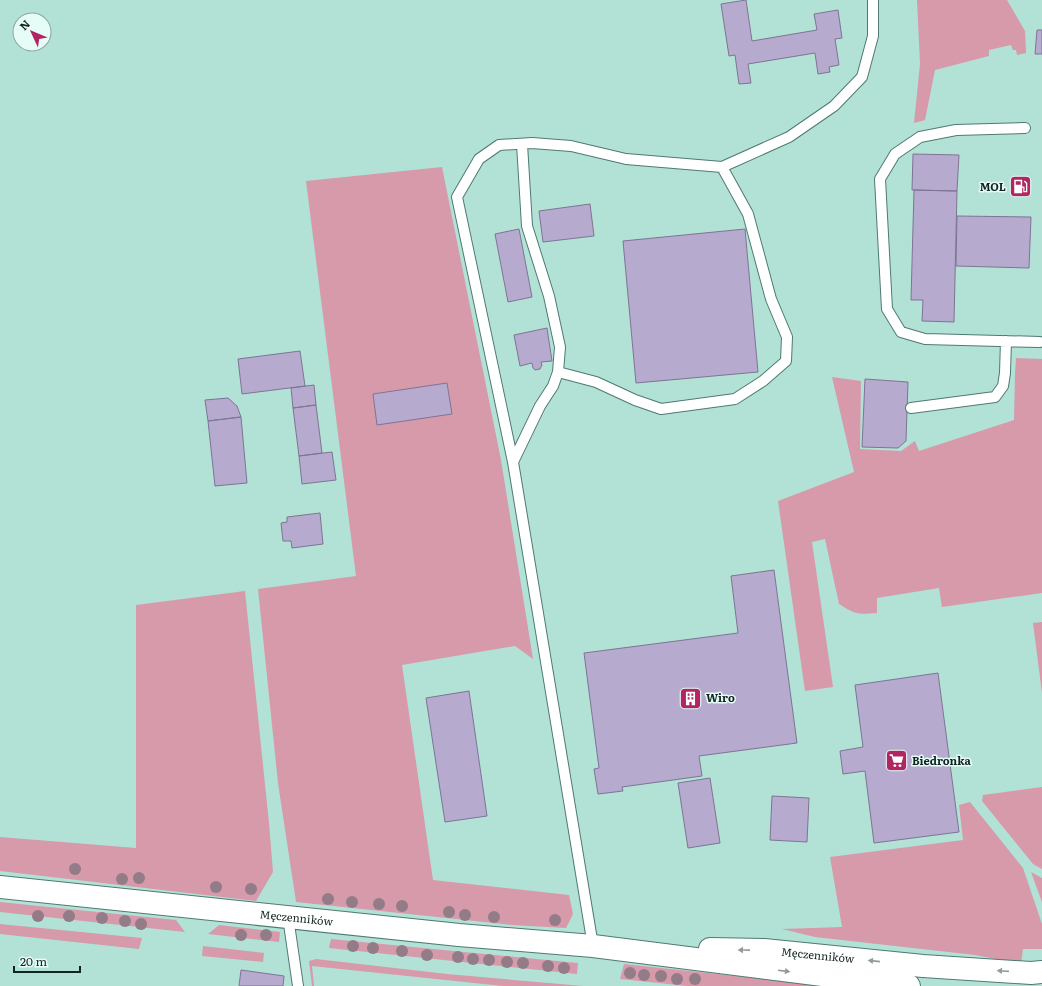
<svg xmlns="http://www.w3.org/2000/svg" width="1042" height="986" font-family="Literata,serif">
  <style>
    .green { fill: #d69aab }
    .building { fill: #b6abce; stroke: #7e7494 }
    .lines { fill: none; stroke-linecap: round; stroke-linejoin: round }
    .lane-casing { stroke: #4f7a71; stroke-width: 12 }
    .secondary-casing { stroke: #4f7a71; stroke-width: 24 }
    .lane { stroke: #fff; stroke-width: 10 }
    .secondary { stroke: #fff; stroke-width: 22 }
    .tree { fill: #937b87 }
    .oneway { fill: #949c9b }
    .labels { text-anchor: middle; stroke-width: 3; stroke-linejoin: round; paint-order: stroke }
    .poi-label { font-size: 11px; font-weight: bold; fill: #122420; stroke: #e5fcf7; text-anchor: start }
    .street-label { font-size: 11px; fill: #122420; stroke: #e5fcf7 }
  </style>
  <rect width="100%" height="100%" fill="#b2e1d6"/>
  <path class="green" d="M917,0H1007L1025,31L1026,53L1017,55L1016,50H1013L1011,45L989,50V56L935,70L925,120L914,123L920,64Z
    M442,167L501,460L533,659L515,646L402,665L433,880L569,895L573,914L566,928L512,925L296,902L278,783L258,589L356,576L306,181Z
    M1016,358L1042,359V593L942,607L939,588L877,598V613C858,615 855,614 839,604L825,539L812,542L833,687L805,691L778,501L854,472L832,377L861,381L860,449L901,451L915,441L919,451L1014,420L1015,374Z
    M245,591L269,823L273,872L256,901L0,871V837L136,848V605Z
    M1042,622V693L1033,623Z
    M1042,787V869L1033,864L982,801L983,795Z
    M970,802L1023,868L1042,924V949H1023L1021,964L975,955L815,937L782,929L842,927L830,857L963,840L959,805Z
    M1031,872L1042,878V902Z
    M0,902L176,920L185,932L0,912Z
    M0,924L142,938L139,949L0,934Z
    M219,925L280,932L279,942L208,934Z
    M331,939L578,963L577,974L329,948Z
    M203,946L264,953L263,962L202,956Z
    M316,959L447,974L583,986H503L312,966L314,986H312L309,961Z
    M624,964L831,986H687L620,979Z"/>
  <path class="building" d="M746,0L752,41L817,30L814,14L838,10L842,38L835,39L839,65L829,67L830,72L818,74L815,53L748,64L751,83L739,84L735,55L729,56L721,4Z
    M1037,30H1042V54H1035Z
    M913,154L959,155L957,191L912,190Z
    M914,190L957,191L954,322L922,321L923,300H911Z
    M590,204L594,236L543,242L539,211Z
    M957,216L1031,217L1029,268L956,266Z
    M519,229L532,297L508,302L495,234Z
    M745,229L758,372L636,383L623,241Z
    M547,328L552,361L541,362L542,365L540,369L535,370L533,368L532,363L520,366L514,335Z
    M300,351L305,386L242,394L238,359Z
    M865,379L908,382L906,441L898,448L862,447Z
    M447,383L452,414L377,425L373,394Z
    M314,385L316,405L293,408L291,388Z
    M228,398L237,406L241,417L208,421L205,400Z
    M316,405L322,453L299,456L293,408Z
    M241,417L247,483L215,486L208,421Z
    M332,452L336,480L302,484L299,456Z
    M320,513L323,544L292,548L291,541H283L281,523L287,522V517Z
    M774,570L797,743L699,756L702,776L622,787L623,791L598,794L594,769L599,768L584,653L738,633L731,576Z
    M938,673L959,832L874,843L865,771L843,774L840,751L863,747L855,685Z
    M469,691L487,816L445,822L426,698Z
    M710,778L720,843L688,848L678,783Z
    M772,796L809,798L807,842L770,840Z
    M241,970L284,976L283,986H239Z"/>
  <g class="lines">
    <defs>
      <path id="lane" d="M1025,128L956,130L920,137L895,154L880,179L887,309L901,332L925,339L1040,342
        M558,372L596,382L635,400L661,409L735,399L763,381L786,361L787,337L771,299L748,214L722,167
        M911,408L995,397L1003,386L1005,373L1006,341
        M513,462L540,406L553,386L558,372L560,347L549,296L527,226L522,144
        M288,917L298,986
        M593,946L513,462L457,197L479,159L499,145L532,143L571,146L626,159L722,167L789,137L834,106L862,77L873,36V0"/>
      <g id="secondary">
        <path id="s1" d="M0,887L459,935L593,946L909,986"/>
        <path id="s2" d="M710,949L764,950L923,966L1031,973L1042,972"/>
      </g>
    </defs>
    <use href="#lane" class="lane-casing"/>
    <use href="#secondary" class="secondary-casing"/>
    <use href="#lane" class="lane"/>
    <use href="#secondary" class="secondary"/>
  </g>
  <g class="tree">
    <circle cx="75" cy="869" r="6"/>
    <circle cx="139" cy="878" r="6"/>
    <circle cx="122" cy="879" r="6"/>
    <circle cx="216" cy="887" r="6"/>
    <circle cx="251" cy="889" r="6"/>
    <circle cx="328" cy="899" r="6"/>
    <circle cx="352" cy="902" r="6"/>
    <circle cx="379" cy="904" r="6"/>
    <circle cx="402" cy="906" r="6"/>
    <circle cx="449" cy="912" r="6"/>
    <circle cx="465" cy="915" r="6"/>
    <circle cx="38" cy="916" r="6"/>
    <circle cx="69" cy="916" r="6"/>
    <circle cx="494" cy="917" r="6"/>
    <circle cx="102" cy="918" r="6"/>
    <circle cx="555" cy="920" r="6"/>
    <circle cx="125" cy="921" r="6"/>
    <circle cx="141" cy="924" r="6"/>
    <circle cx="241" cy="935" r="6"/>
    <circle cx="266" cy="935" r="6"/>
    <circle cx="353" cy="946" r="6"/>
    <circle cx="373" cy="948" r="6"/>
    <circle cx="402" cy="951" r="6"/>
    <circle cx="427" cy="955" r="6"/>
    <circle cx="458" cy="957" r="6"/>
    <circle cx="473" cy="959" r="6"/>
    <circle cx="489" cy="960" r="6"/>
    <circle cx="507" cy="962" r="6"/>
    <circle cx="523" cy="963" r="6"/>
    <circle cx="548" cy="966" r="6"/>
    <circle cx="564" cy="968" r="6"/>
    <circle cx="630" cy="973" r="6"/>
    <circle cx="644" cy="975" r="6"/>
    <circle cx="661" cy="976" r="6"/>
    <circle cx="677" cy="979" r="6"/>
    <circle cx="695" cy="979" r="6"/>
  </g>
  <defs><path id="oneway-solid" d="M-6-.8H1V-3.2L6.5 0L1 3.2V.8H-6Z"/></defs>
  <g class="oneway">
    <use href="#oneway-solid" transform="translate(744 950) rotate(-179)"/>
    <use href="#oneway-solid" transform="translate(874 961) rotate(-174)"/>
    <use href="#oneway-solid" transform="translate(784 971) rotate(7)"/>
    <use href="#oneway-solid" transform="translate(1003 971) rotate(-176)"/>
  </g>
  <defs>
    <symbol id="fuel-square" viewBox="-11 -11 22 22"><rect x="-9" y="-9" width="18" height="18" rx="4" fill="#b02562" stroke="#e5fcf7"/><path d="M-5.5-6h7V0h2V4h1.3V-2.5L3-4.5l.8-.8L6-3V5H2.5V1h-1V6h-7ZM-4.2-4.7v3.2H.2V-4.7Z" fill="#fff"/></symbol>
    <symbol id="building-square" viewBox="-11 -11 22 22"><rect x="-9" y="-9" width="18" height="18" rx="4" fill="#b02562" stroke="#e5fcf7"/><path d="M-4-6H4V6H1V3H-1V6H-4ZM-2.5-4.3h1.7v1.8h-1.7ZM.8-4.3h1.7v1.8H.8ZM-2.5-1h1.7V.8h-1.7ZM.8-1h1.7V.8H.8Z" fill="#fff"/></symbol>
    <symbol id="supermarket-square" viewBox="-11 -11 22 22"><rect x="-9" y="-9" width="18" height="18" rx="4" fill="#b02562" stroke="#e5fcf7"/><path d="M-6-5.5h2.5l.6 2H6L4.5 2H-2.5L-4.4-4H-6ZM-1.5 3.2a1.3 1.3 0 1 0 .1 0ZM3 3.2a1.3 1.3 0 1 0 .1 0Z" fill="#fff"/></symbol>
  </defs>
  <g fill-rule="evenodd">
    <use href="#fuel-square" x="1008" y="174" width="25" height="25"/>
    <use href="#building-square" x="678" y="686" width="25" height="25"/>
    <use href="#supermarket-square" x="884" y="748" width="25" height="25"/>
  </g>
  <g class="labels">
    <g class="poi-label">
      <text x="1006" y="191" text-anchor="end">MOL</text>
      <text x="706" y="702">Wiro</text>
      <text x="912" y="765">Biedronka</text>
    </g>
    <g class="street-label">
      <text dy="4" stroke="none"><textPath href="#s1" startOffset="298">Męczenników</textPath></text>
      <text dy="4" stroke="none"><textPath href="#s2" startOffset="108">Męczenników</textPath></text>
    </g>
  </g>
  <g transform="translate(32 32) rotate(314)"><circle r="19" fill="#e5fcf7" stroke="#91a6a1"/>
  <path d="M0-3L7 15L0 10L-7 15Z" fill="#b02562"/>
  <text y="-6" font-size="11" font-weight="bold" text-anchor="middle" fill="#122420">N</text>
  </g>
  <path d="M14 966v6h66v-6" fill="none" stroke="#122420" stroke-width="2"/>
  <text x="20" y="966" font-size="12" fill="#122420" stroke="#e5fcf7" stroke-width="3" paint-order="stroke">20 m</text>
</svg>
